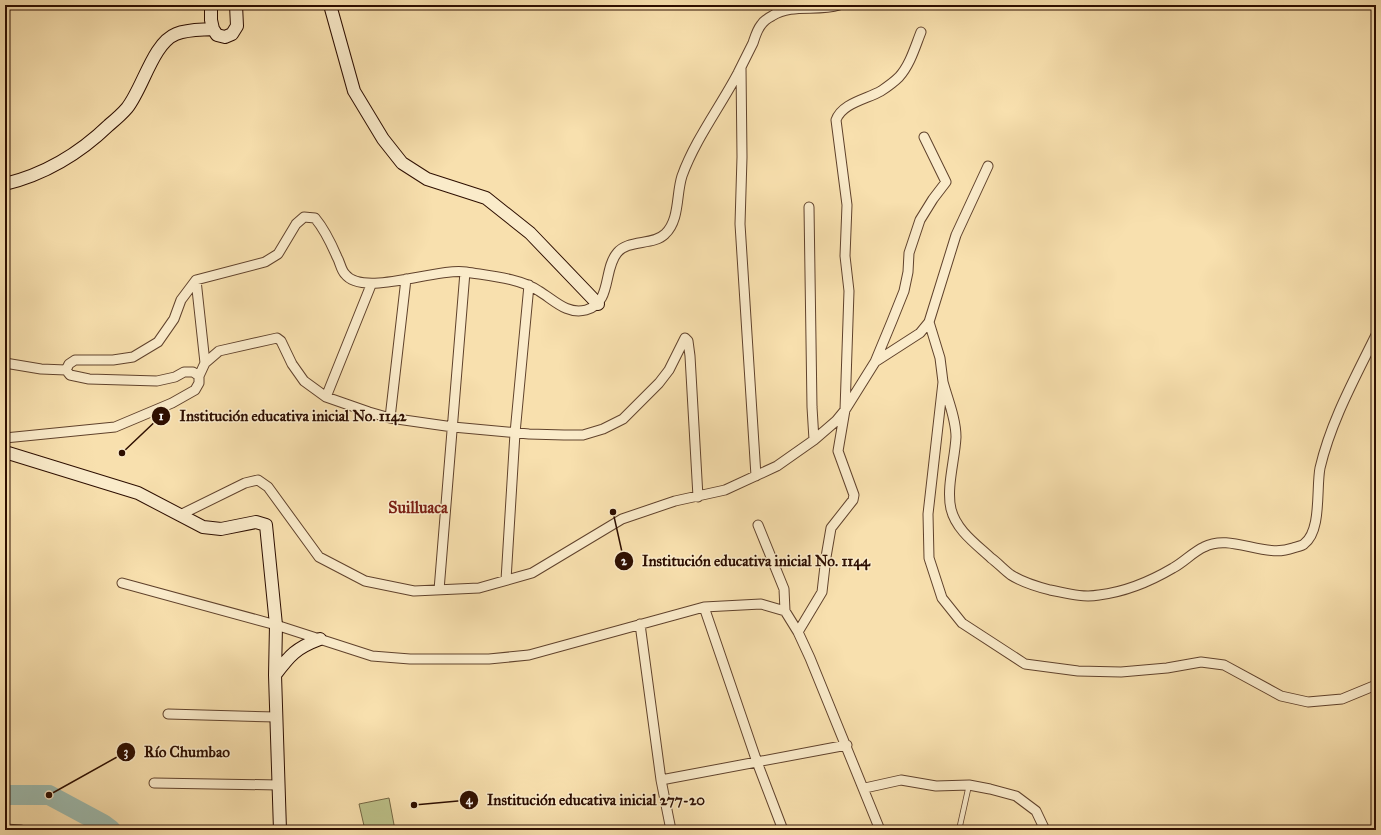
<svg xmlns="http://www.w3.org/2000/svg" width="1381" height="835" font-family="'IM FELL Great Primer',serif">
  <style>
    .green { fill: #bdc28a; stroke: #756845 }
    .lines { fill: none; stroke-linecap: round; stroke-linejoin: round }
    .river { stroke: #9ebcb0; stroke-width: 20 }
    .lane-casing { stroke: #60422c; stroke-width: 6 }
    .street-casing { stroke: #60422c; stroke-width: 11 }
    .secondary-casing { stroke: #2d0e00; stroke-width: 14 }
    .lane { stroke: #faebca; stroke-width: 4.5 }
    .street { stroke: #faebca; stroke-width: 9 }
    .secondary { stroke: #faebca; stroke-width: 12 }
    .labels { text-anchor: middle; stroke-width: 3; stroke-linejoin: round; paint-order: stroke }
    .quarter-label { font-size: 16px; font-weight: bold; fill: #7a1f14; stroke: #faebca }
    .leader { fill: none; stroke: #2d0e00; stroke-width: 1.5 }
    .callout-dot { fill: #2d0e00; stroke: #faebca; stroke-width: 1.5 }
    .mark-label { font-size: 12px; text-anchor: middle; font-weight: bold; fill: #fff }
    .callout-label { font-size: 15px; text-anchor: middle; font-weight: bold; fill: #2d0e00; stroke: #faebca; stroke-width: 3; stroke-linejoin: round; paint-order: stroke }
  </style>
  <rect width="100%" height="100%" fill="#f8e0ae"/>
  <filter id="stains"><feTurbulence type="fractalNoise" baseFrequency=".005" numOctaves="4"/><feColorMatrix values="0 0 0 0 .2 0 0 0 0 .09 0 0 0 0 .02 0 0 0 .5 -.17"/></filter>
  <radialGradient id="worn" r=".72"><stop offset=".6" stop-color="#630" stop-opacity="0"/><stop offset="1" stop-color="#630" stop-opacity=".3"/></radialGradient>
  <path class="green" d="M389,798L395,830H365L359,804Z"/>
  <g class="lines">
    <path class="river" d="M5,795H49L103,824L111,830"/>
    <defs>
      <path id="lane" d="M959,830L969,785"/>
      <path id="street" d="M741,68L742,157L740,224L756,476
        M809,207L812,407L814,440
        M196,280L205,363
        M929,322L940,358L943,382L928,514L929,558L942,598L962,623L1025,664L1078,671L1121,672L1167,668L1201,662L1224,665L1281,696L1308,702L1342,699L1376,685
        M875,362L920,333L929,322L956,235L988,166
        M5,363L41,369L66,370
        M199,376L205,363L219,351L277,338L281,341L292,364L304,381L326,397L369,412L390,418L453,427L529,434L564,435H583L603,429L623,419L659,383L669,370L685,338L688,341L690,356L698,497
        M943,382C948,400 956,419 956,437C955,459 946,488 951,509C956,530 976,544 991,558C998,563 1004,570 1011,575C1022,582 1038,587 1050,590C1066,593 1082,598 1099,595C1124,592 1151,581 1173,568C1184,562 1193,552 1204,547C1231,533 1264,559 1293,548C1296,547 1302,546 1304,544C1322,531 1316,488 1320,468C1331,421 1355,378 1376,335
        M326,397L371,285
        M390,418L406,279
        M5,438L115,427L172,403L195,390L199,383V376L193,372H184L175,377L157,381L89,379L70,375L66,370L69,364L75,360H113L133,357L158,342L174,319L181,300L196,280L265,262L278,254L296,224L304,217L315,218C325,230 331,243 337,257C340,262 341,270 345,274C363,298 438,267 466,272C490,276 519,278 539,291C554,300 567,315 586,310C612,303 603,270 617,253C628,239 653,246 665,234C680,220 676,194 682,176C695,140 720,107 738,73C743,63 748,53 753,43C755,37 757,30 761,25C763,22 768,18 772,16C792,3 817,12 839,5
        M180,515L245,483L258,480L268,487L319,557L365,581L414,591L479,588L532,573L622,519L675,501L725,490L777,466L814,440L836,421L845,410L875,362L892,321L904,291L908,272L909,253L920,220L933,199L946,182L924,137
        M758,525L784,589L785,611
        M506,580L515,433L529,285
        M122,583L276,625L372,656L410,659H489L529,655L704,607L761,604L785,611L798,632L810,658L880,830
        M439,590L465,272
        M704,607L757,762L783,830
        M640,624L661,780L671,830
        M798,632L822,592L826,557L831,528L853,500L854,495L838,451L845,410L849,291L845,256L847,205L836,120C842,103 867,99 881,91C887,87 894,82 899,77C910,65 915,47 921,32
        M168,714L276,717
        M661,780L847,745
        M154,783L278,785
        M865,788L901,780L936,786L969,785L990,789L1016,796L1036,811L1045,830
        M5,829L21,830"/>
      <path id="secondary" d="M211,5V20L213,29L217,35L225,37L232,34L237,26L236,5
        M330,5L354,91L383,139L402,163L427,179L486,198L530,233L598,304
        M5,184C46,174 79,154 109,125C115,120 122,114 127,108C143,88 153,43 176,34C188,29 201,30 213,29
        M5,452L138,493L203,527L221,529L256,522L266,525L276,625L275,675L280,830
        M275,675C290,655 296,648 320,639"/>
    </defs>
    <use href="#lane" class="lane-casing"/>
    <use href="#street" class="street-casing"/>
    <use href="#secondary" class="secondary-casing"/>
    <use href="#lane" class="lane"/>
    <use href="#street" class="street"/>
    <use href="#secondary" class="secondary"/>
  </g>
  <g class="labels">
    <g class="quarter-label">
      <text x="418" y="513">Suilluaca</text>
    </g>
  </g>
  <path class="leader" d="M122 453L161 416M613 512L624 561M49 795L126 752M414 805L469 800"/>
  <g class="callout-dot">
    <circle cx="122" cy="453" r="4"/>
    <circle cx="613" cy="512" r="4"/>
    <circle cx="49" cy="795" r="4"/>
    <circle cx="414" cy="805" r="4"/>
    <circle cx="161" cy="416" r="10"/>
    <circle cx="624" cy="561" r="10"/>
    <circle cx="126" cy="752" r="10"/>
    <circle cx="469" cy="800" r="10"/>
  </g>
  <g class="mark-label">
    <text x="161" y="420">1</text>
    <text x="624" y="565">2</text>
    <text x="126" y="756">3</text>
    <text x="469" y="804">4</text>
  </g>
  <g class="callout-label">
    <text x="293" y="421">Institución educativa inicial No. 1142</text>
    <text x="756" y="566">Institución educativa inicial No. 1144</text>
    <text x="187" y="757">Río Chumbao</text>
    <text x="596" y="805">Institución educativa inicial 277-20</text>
  </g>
  <rect width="1381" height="835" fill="none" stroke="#f8e0ae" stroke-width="20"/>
  <rect x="6" y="6" width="1369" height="823" fill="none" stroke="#2d0e00" stroke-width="2"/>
  <rect x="10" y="10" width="1361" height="815" fill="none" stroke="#2d0e00"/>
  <rect width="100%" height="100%" filter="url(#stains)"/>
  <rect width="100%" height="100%" fill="url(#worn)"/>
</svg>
